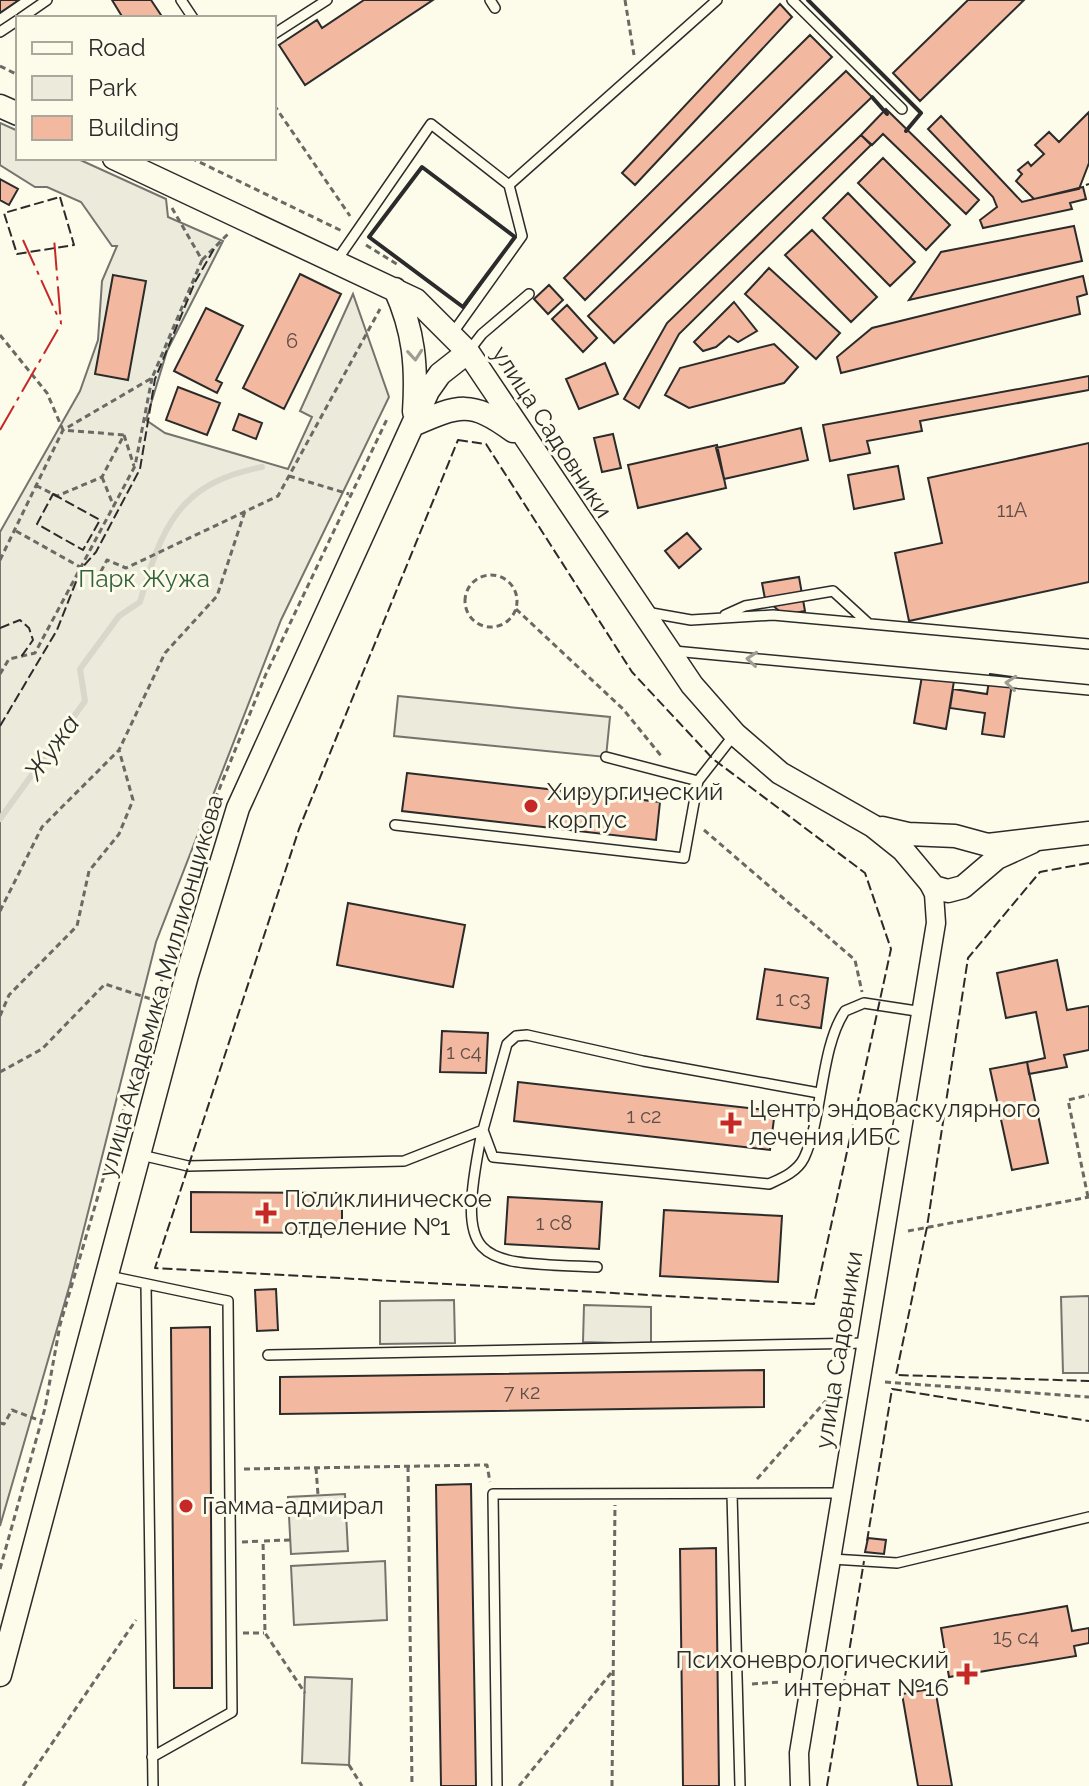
<svg xmlns="http://www.w3.org/2000/svg" width="1089" height="1786" font-family="Raleway,sans-serif">
  <style>
    .green { fill: #ecebdb; stroke: #74746e; stroke-width: 2 }
    .parking { fill: #eceadb; stroke: #74746e; stroke-width: 2 }
    .lines { fill: none; stroke-linecap: round; stroke-linejoin: round }
    .stream { stroke: #d8d7c9; stroke-width: 6 }
    .building { fill: #f2b8a0; stroke: #2b2b2b; stroke-width: 2 }
    .service-casing { stroke: #2b2b2b; stroke-width: 12 }
    .minor-casing { stroke: #2b2b2b; stroke-width: 21 }
    .tertiary-casing { stroke: #2b2b2b; stroke-width: 25 }
    .path { stroke: #6a6964; stroke-width: 3; stroke-dasharray: 6 4; stroke-linecap: butt }
    .service { stroke: #fdfbea; stroke-width: 9 }
    .minor { stroke: #fdfbea; stroke-width: 18 }
    .tertiary { stroke: #fdfbea; stroke-width: 22 }
    .fence { stroke: #2b2b2b; stroke-width: 2; stroke-dasharray: 10 4; stroke-linecap: butt }
    .wall { stroke: #2b2b2b; stroke-width: 4 }
    .power { stroke: #c62828; stroke-width: 2; stroke-dasharray: 28 6 4 6; stroke-linecap: butt }
    .oneway { stroke: #9e9d94 }
    .poi-dot { fill: #c62828; stroke: #fdfbea; stroke-width: 3 }
    .labels { text-anchor: middle; stroke-width: 6; stroke-linejoin: round; paint-order: stroke }
    .number-label { font-size: 20px; fill: #5d4e48 }
    .street-label { font-size: 24px; fill: #2b2b2b; stroke: #fdfbea }
    .park-label { font-size: 24px; fill: #34623c; stroke: #fdfbea }
    .poi-label { font-size: 24px; fill: #2b2b2b; stroke: #fdfbea; text-anchor: start }
    .water-label { font-size: 26px; font-style: italic; fill: #2b2b2b; stroke: #fdfbea }
  </style>
  <rect width="100%" height="100%" fill="#fdfbea"/>
  <path class="green" d="M0,123L18,131V158H76L166,199L168,217L223,241L167,351L146,420L165,433L288,469L312,417L300,411L353,294L389,397L281,620L156,942L70,1284L0,1526V532L80,391L98,340L102,281L117,246H112L81,202L47,187H35L0,165Z
    M1089,1296V1373H1063L1061,1297Z
    M454,1300L455,1343L380,1344V1301Z
    M584,1305L651,1307V1344L583,1342Z
    M345,1494L348,1551L291,1554L288,1497Z
    M385,1561L387,1620L294,1625L291,1566Z
    M305,1677L352,1679L349,1765L302,1763Z"/>
  <path class="parking" d="M398,696L610,717L606,757L394,736Z"/>
  <g class="lines">
    <path class="stream" d="M0,819L85,701L80,669L119,616L140,602C162,526 179,483 262,467"/>
  </g>
  <path class="building" d="M0,0H19L0,13Z
    M112,0H151L163,18H123Z
    M364,0H433L305,85L279,45L317,20L322,28Z
    M968,0H1024L920,101L893,73Z
    M780,4L792,17L635,185L622,173Z
    M810,35L832,57L585,300L564,278Z
    M846,71L872,97L614,343L588,316Z
    M886,109L979,200L966,214L883,134L872,145L861,135Z
    M1089,112V163L1079,189L1034,199L1016,181L1022,174L1018,170L1028,162L1031,166L1044,154L1035,145L1049,132L1059,142Z
    M941,116L1022,202L1083,187L1086,199L1070,203L1072,209L983,228L980,220L997,207L993,197L928,129Z
    M861,135L871,145L679,334L639,408L624,399L667,323Z
    M883,158L950,225L926,250L858,183Z
    M0,179L18,189L9,205L0,200Z
    M848,193L915,262L890,286L823,218Z
    M1074,226L1082,261L909,300L941,252Z
    M812,230L877,297L851,322L785,255Z
    M769,268L840,333L816,359L745,294Z
    M300,274L341,294L284,409L243,388Z
    M113,275L146,281L128,380L95,374Z
    M1083,276L1087,294L1077,297L1080,314L841,373L837,357L872,328Z
    M549,285L563,300L548,314L534,299Z
    M734,302L757,331L738,342L729,336L716,347L703,351L694,342Z
    M567,305L597,338L583,352L552,319Z
    M206,308L243,326L216,380L222,383L217,393L174,371Z
    M774,344L798,367L784,383L689,408L665,395L680,368Z
    M605,363L618,394L579,409L566,379Z
    M1089,376V390L920,421L922,431L867,441L870,453L830,461L823,425Z
    M178,387L220,403L207,435L166,420Z
    M239,414L262,423L256,439L233,430Z
    M801,428L808,460L724,479L716,448Z
    M613,434L621,468L602,472L594,438Z
    M1089,443V582L909,621L895,553L942,543L928,478Z
    M717,445L726,488L638,508L628,465Z
    M898,466L904,499L854,509L848,475Z
    M687,533L701,549L679,568L665,551Z
    M799,577L805,611L784,615L765,599L762,583Z
    M990,674L1013,677L1004,737L982,734L985,713L950,708L953,689L987,694Z
    M922,676L954,681L946,729L914,723Z
    M407,773L660,802L656,840L402,811Z
    M348,903L465,925L453,987L337,965Z
    M1057,960L1067,1010L1089,1006V1050L1064,1055L1067,1067L1029,1074L1027,1062L1045,1058L1036,1012L1006,1018L997,973Z
    M765,969L828,978L821,1028L757,1019Z
    M442,1031L488,1033L486,1073L440,1072Z
    M1027,1062L1048,1163L1012,1170L990,1069Z
    M518,1082L775,1111L770,1150L514,1121Z
    M191,1192L342,1193V1233L191,1232Z
    M508,1197L602,1202L599,1249L505,1244Z
    M664,1210L782,1216L778,1282L660,1276Z
    M276,1289L278,1330L257,1331L255,1290Z
    M210,1327L212,1688H174L171,1328Z
    M764,1370V1407L280,1414V1377Z
    M471,1484L476,1786H441L436,1485Z
    M868,1538L886,1540L884,1554L865,1552Z
    M716,1548L719,1786H683L680,1549Z
    M1067,1606L1072,1631L1089,1628V1643L1074,1646L1076,1656L949,1677L941,1628Z
    M935,1688L952,1786H918L902,1694Z"/>
  <g class="lines">
    <defs>
      <path id="service" d="M181,0L193,18
        M490,0L495,8
        M792,0L902,109
        M21,18L47,0
        M0,32L18,20
        M274,34L327,0
        M509,185L717,0
        M337,260L431,124L509,185L522,236L452,334
        M468,352L482,334L529,294
        M646,612L691,620L773,615L1089,644
        M725,615L745,606L833,591L869,624
        M674,651L1089,690
        M606,757L698,781
        M395,825L684,858L698,781L734,735
        M819,1093L643,1061L527,1035L516,1036L507,1044L483,1130L493,1157L769,1184C782,1178 797,1172 804,1158C823,1118 820,1048 845,1011L864,1003L923,1012
        M481,1137C455,1268 478,1262 597,1267
        M141,1155L188,1166L404,1161L483,1130
        M109,1276L228,1301L232,1712L152,1757
        M146,1284L153,1786
        M268,1355L867,1343
        M732,1494L740,1786
        M832,1559L897,1563L1089,1517
        M497,1786L493,1494L842,1493"/>
      <path id="minor" d="M800,1786L799,1753L936,923L934,894L928,882"/>
      <path id="tertiary" d="M0,106L18,114
        M114,158L416,300L468,352L692,685L735,734L780,773L873,826L903,850L934,887L948,891L963,887L997,858L1032,842
        M395,289C414,331 417,366 414,412
        M413,425C459,405 471,400 513,431
        M882,828L908,834L955,836L988,845L1089,833
        M0,1675L187,975L238,808L428,391L440,374L468,352"/>
    </defs>
    <use href="#service" class="service-casing"/>
    <use href="#minor" class="minor-casing"/>
    <use href="#tertiary" class="tertiary-casing"/>
    <path class="path" d="M625,0L634,55
      M0,66L18,75
      M274,105L350,216
      M191,158L342,231
      M366,245L400,266
      M202,260L228,234
      M0,335L47,393L63,430L124,435L102,477L57,496L37,486
      M124,435L134,466
      M289,476L349,494
      M102,477L114,507
      M16,531L98,577L107,560L126,568L278,496L380,309
      M0,560L63,430L152,378L202,260L172,208
      M465 601a26 26 0 1 1 52 0a26 26 0 1 1-52 0Z
      M516,609L623,709L662,757
      M0,674L9,659L35,653L135,466L152,378
      M704,830L855,960L862,992
      M0,911L42,827L119,750L165,653L217,596L245,511
      M0,1016L9,995L77,926L89,871L119,834L133,800L119,750
      M0,1072L42,1049L105,984L154,1000
      M1088,1197L1068,1100L1089,1095
      M908,1231L1089,1197
      M885,1382L1089,1397
      M0,1423L4,1424L12,1410L41,1421
      M408,1466L412,1786
      M316,1468L318,1495
      M244,1469L487,1465L490,1482
      M757,1479L831,1395
      M290,1540L263,1541L265,1633L305,1693
      M242,1542L262,1541
      M0,1569L45,1408L60,1325L214,802L266,674L388,417
      M243,1633H264
      M752,1684L780,1682
      M349,1765L362,1786
      M23,1786L136,1620
      M519,1786L611,1673
      M612,1786L615,1505"/>
    <use href="#service" class="service"/>
    <use href="#minor" class="minor"/>
    <use href="#tertiary" class="tertiary"/>
    <path class="fence" d="M1086,185L1089,184
      M60,197L74,245L17,254L4,213Z
      M458,440L486,444L632,672L713,759L865,873L891,949L814,1304L155,1268L299,829Z
      M53,494L100,520L83,550L37,524Z
      M0,628L20,620L29,628L33,640L21,657
      M0,726L57,630L81,569L96,552L140,469L155,379L195,282L214,249
      M1089,863L1040,872L968,958L927,1227L896,1375L1089,1381
      M867,1541L892,1389L1089,1421
      M827,1786L864,1561"/>
    <path class="wall" d="M808,0L921,113L906,131
      M872,97L887,114
      M422,167L515,237L463,307L369,237Z"/>
    <path class="power" d="M23,240L58,317
      M0,430L61,324L54,238"/>
  </g>
  <defs><path id="oneway-chevron" d="M-2-3.5L2.5 0L-2 3.5" fill="none" stroke-width="1.6" stroke-linecap="round" stroke-linejoin="round" transform="scale(2)"/></defs>
  <g class="oneway">
    <use href="#oneway-chevron" transform="translate(415 355) rotate(85)"/>
    <use href="#oneway-chevron" transform="translate(752 659) rotate(-175)"/>
    <use href="#oneway-chevron" transform="translate(1011 683) rotate(-175)"/>
  </g>
  <g class="poi-dot">
    <circle cx="531" cy="806" r="8"/>
    <path d="M727 1111h8v8h8v8h-8v8h-8v-8h-8v-8h8z"/>
    <path d="M262 1201h8v8h8v8h-8v8h-8v-8h-8v-8h8z"/>
    <circle cx="186" cy="1506" r="8"/>
    <path d="M963 1662h8v8h8v8h-8v8h-8v-8h-8v-8h8z"/>
  </g>
  <g class="labels">
    <g class="number-label">
      <text x="292" y="348">6</text>
      <text x="1012" y="517">11А</text>
      <text x="793" y="1006">1 с3</text>
      <text x="464" y="1059">1 с4</text>
      <text x="644" y="1123">1 с2</text>
      <text x="554" y="1230">1 с8</text>
      <text x="522" y="1399">7 к2</text>
      <text x="1016" y="1644">15 с4</text>
    </g>
    <g class="street-label">
      <text transform="translate(552 432) rotate(57)" y="8">улица Садовники</text>
      <text transform="translate(161 986) rotate(-74)" y="8">улица Академика Миллионщикова</text>
      <text transform="translate(839 1350) rotate(-81)" y="8">улица Садовники</text>
    </g>
    <g class="park-label">
      <text x="144" y="587">Парк Жужа</text>
    </g>
    <g class="poi-label">
      <text x="547" y="800">Хирургический<tspan x="547" dy="28">корпус</tspan></text>
      <text x="749" y="1117">Центр эндоваскулярного<tspan x="749" dy="28">лечения ИБС</tspan></text>
      <text x="284" y="1207">Поликлиническое<tspan x="284" dy="28">отделение №1</tspan></text>
      <text x="202" y="1514">Гамма-адмирал</text>
      <text x="949" y="1668" text-anchor="end">Психоневрологический<tspan x="949" dy="28">интернат №16</tspan></text>
    </g>
    <g class="water-label">
      <text transform="translate(52 747) rotate(-54)" y="9">Жужа</text>
    </g>
  </g>
  <rect x="16" y="16" width="260" height="144" fill="#fdfbea" stroke="#a9a89e" stroke-width="2"/>
  <rect x="32" y="42" width="40" height="12" fill="#fdfbea" stroke="#a9a89e" stroke-width="2"/>
  <text x="88" y="56" font-size="24" fill="#2b2b2b">Road</text>
  <rect x="32" y="76" width="40" height="24" fill="#ecebdb" stroke="#a9a89e" stroke-width="2"/>
  <text x="88" y="96" font-size="24" fill="#2b2b2b">Park</text>
  <rect x="32" y="116" width="40" height="24" fill="#f2b8a0" stroke="#a9a89e" stroke-width="2"/>
  <text x="88" y="136" font-size="24" fill="#2b2b2b">Building</text>
</svg>
